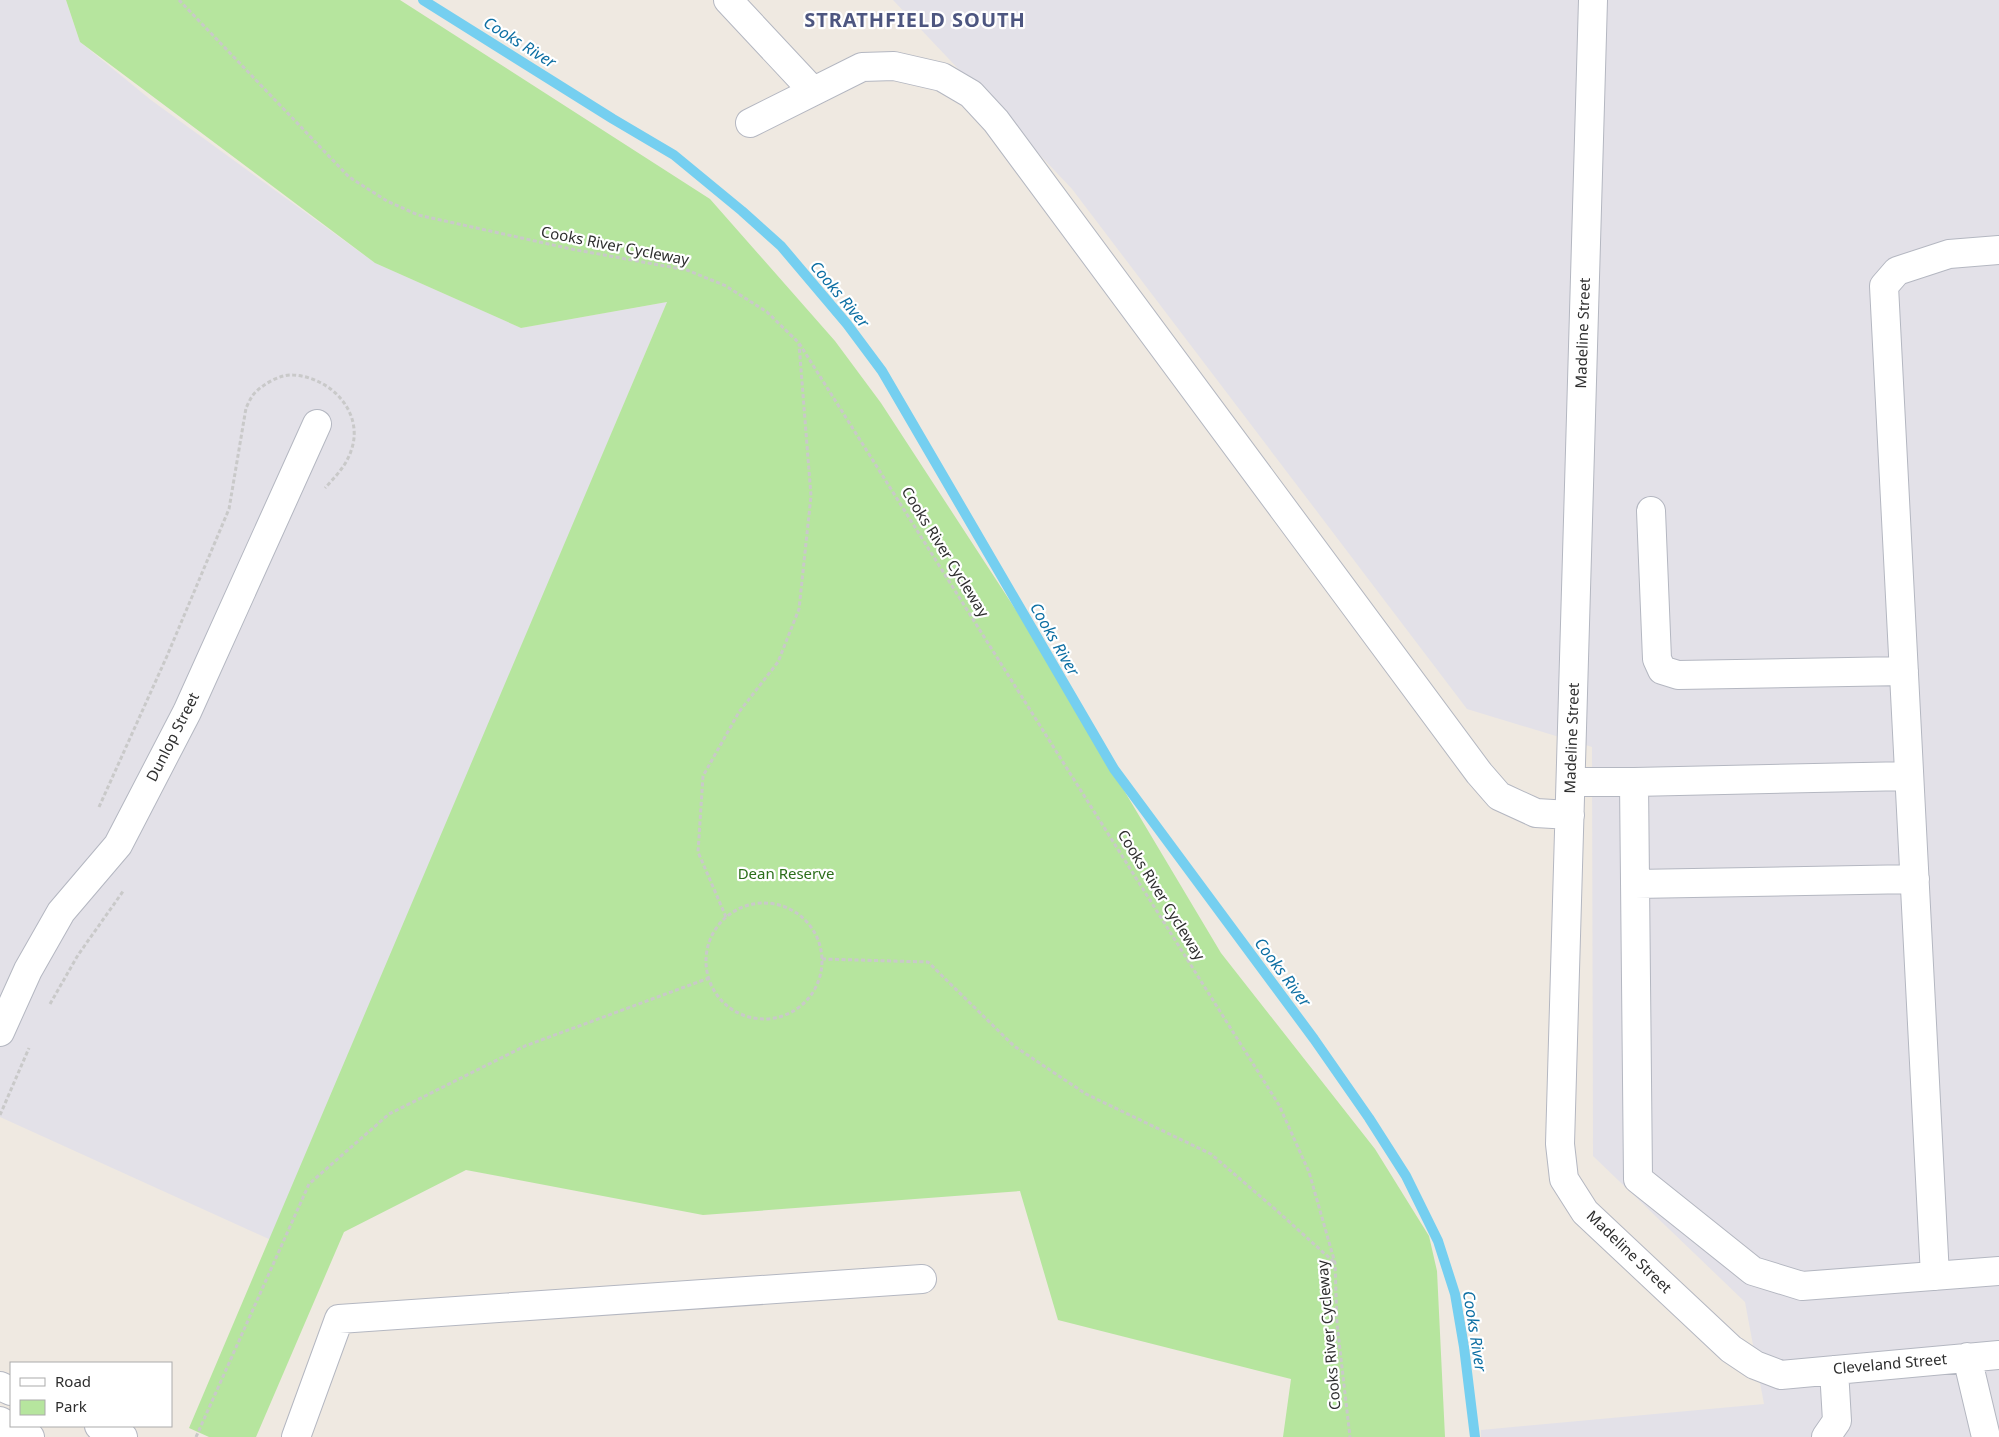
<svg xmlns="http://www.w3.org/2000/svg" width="1999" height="1437" font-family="'Noto Sans',sans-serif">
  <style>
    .industrial { fill: #e3e1e8 }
    .green { fill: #b6e59e }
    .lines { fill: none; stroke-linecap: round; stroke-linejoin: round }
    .stream { stroke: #75cff0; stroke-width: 10 }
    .minor-casing { stroke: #b4b7c1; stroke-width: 30 }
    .path { stroke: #c9c9c9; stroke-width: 3; stroke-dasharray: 4 2.5; stroke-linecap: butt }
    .minor { stroke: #fff; stroke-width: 28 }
    .labels { text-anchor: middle; stroke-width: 4.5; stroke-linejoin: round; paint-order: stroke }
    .street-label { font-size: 15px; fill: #2e2e2e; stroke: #fff }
    .park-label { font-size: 15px; fill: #2c6e1b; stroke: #fff }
    .water-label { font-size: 16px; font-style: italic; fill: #0d6fa3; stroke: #fff }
    .district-label { font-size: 20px; font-weight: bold; letter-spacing: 1px; fill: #4d5680; stroke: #fff }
  </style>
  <rect width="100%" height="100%" fill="#efe9e1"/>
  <path class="industrial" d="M0,0H66L80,42L151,100L375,263L521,328L667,302L271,1240L0,1117Z
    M893,0H1999V1437H1481V1430L1764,1404L1745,1302L1593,1156L1592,747L1467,709L1072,189Z"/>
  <path class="green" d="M66,0H400L710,199L835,341L881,403L1023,621L1221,953L1375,1149L1429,1236L1437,1271L1445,1437H1283L1291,1379L1058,1320L1020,1191L703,1215L466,1170L344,1232L256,1437H209L189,1428L667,302L521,328L375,263L80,42Z"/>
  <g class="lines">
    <path class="stream" d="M423,0L613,119L674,155L742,211L781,246L847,324L882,371L1114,769L1314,1039L1369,1118L1406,1176L1438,1241L1455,1294L1464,1347L1475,1437"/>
    <defs>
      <path id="minor" d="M728,0L813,91
        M1593,0L1560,1144L1564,1179L1585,1212L1731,1349L1755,1365L1781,1375L1999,1355
        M750,123L862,67L894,66L942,77L971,94L996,121L1479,773L1499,796L1536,813L1570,815
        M1651,511L1657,659L1662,670L1678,675L1904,671
        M1571,782H1634L1638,1179L1753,1271L1802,1286L1999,1271
        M1634,782L1909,776
        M1635,884L1915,879
        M0,1032L28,970L61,912L118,845L187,712L317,424
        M1935,1276L1884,286L1897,271L1949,254L1999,250
        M1967,1357L1986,1437
        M0,1386L11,1391
        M0,1421L30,1437
        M99,1426L123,1437
        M296,1437L339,1319L922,1279
        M1826,1437L1837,1421L1834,1370"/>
    </defs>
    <use href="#minor" class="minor-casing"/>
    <path class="path" d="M179,0L349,177L387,201L418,215L571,249L687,270L726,286L767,312L799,343L1279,1105L1309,1172L1335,1263L1337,1324L1350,1437
      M99,807L167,656L229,509L246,408C248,404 250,399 253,395C261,385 280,374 293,375C331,377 365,413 351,451C346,466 335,477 325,488
      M706 961a58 58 0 1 1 116 0a58 58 0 1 1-116 0Z
      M726,917L698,852L703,776L739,712L778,662L799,609L811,496L799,344
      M822,959L928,962L1014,1046L1086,1094L1211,1154L1275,1209L1335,1263
      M50,1004L78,955L124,890
      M0,1115L29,1048
      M196,1437L309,1184L389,1114L525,1046L709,978"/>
    <use href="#minor" class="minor"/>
  </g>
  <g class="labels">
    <g class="street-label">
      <text transform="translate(615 246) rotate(11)" y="5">Cooks River Cycleway</text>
      <text transform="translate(1583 333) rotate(-88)" y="5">Madeline Street</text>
      <text transform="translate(945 552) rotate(58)" y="5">Cooks River Cycleway</text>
      <text transform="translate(173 737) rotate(-63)" y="5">Dunlop Street</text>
      <text transform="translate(1572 738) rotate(-88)" y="5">Madeline Street</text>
      <text transform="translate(1161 895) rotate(58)" y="5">Cooks River Cycleway</text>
      <text transform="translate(1629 1252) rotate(44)" y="5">Madeline Street</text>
      <text transform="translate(1329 1335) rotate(-95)" y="5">Cooks River Cycleway</text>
      <text transform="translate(1890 1364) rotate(-5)" y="5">Cleveland Street</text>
    </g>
    <g class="park-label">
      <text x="786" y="879">Dean Reserve</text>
    </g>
    <g class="water-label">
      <text transform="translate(520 42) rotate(32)" y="6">Cooks River</text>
      <text transform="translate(840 294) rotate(50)" y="6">Cooks River</text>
      <text transform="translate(1055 639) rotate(60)" y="6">Cooks River</text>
      <text transform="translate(1283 972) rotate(53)" y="6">Cooks River</text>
      <text transform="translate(1475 1331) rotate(81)" y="6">Cooks River</text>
    </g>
    <g class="district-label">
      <text x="915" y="27">STRATHFIELD SOUTH</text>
    </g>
  </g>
  <rect x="10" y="1362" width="162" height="65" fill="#ffffff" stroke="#ababab"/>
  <rect x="20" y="1378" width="25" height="8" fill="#ffffff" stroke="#ababab"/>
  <text x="55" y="1387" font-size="15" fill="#2e2e2e">Road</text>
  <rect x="20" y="1400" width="25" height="15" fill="#b6e59e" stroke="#ababab"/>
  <text x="55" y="1412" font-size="15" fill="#2e2e2e">Park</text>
</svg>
